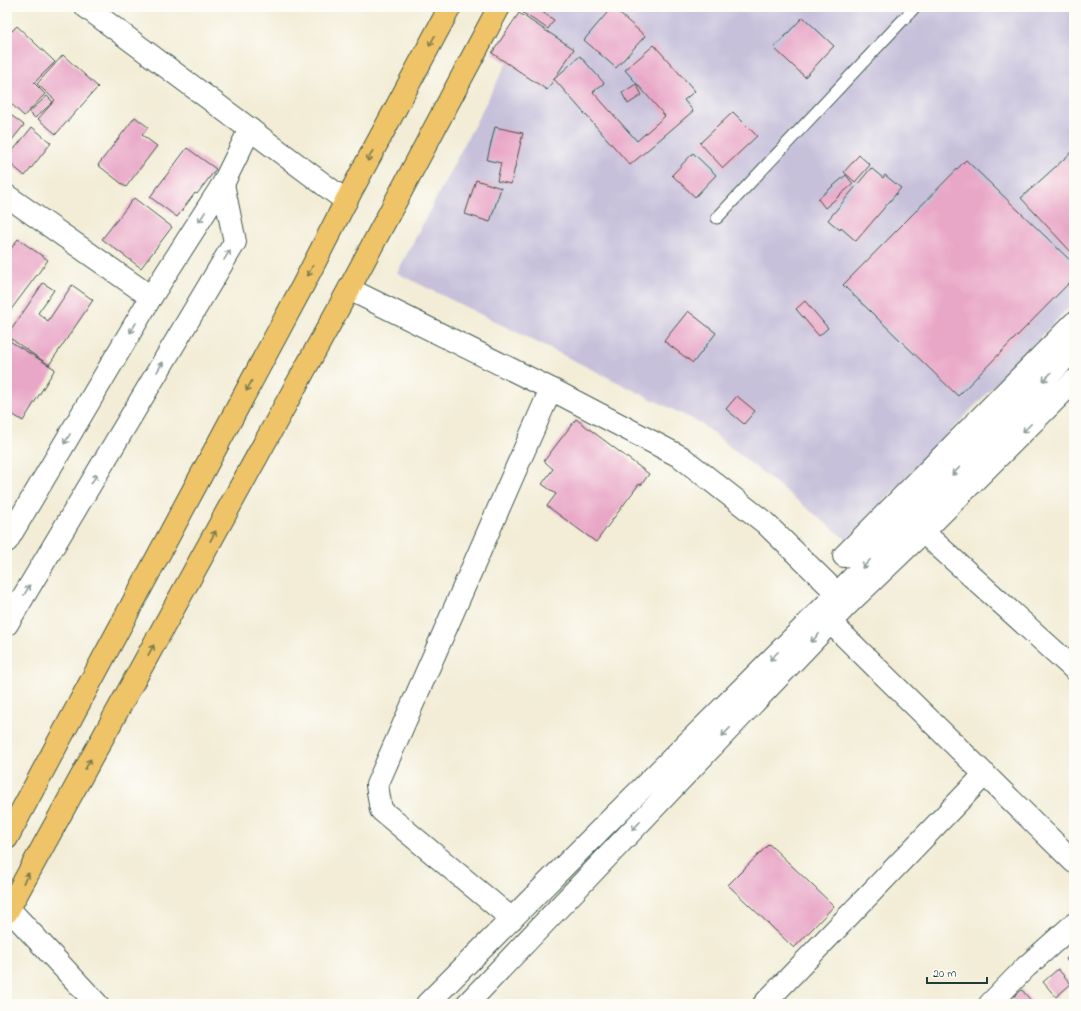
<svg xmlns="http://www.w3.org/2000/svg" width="1081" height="1011" font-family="'Indie Flower',sans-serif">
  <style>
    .industrial { fill: #c6c0da }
    .building { fill: #e9a7c7 }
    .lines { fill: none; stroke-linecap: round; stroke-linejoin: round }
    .service-casing { stroke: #3f574c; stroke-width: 13 }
    .minor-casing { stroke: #3f574c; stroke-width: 24 }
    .tertiary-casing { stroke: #3f574c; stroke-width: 24 }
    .primary-casing { stroke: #3f574c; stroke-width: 24 }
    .service { stroke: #fff; stroke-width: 11 }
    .minor { stroke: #fff; stroke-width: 22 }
    .tertiary { stroke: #fff; stroke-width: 22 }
    .primary { stroke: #efc469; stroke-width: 22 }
    .oneway { stroke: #7d7a4c }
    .oneway2 { stroke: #8f9e9a }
  </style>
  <rect width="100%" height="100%" fill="#fdfcf7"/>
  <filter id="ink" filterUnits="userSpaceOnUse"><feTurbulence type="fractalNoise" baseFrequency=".025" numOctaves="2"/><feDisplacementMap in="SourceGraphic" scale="8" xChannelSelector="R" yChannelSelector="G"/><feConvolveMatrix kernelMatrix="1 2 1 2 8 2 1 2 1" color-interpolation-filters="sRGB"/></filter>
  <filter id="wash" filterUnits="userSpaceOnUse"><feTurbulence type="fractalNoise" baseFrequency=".012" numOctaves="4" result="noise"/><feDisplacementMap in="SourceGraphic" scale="16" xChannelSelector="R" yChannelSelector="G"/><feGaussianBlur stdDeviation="0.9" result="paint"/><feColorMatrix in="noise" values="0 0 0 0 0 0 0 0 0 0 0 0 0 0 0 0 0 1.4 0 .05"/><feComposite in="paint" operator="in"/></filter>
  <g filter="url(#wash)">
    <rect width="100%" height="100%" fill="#f3edd7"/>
    <path class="industrial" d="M536,7H1074V302L847,540L700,423L397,273Z"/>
    <g id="blocks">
      <path class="building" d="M527,7H535L554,20L548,29L523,13Z
        M612,7L645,36L616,68L584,40Z
        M519,13L574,49L547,90L492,53Z
        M803,17L834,46L805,77L774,48Z
        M17,26L55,62L34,83L45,94L24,116L7,100V36Z
        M654,45L695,91L684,100L693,111L630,165L554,79L580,56L604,83L593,92L637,141L665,116L625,70Z
        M63,55L98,87L56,134L38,119L55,100L37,84Z
        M636,84L642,95L628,104L622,93Z
        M47,96L53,102L35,118L29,112Z
        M7,112L24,125L7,146Z
        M733,112L757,136L723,168L700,143Z
        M135,117L148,127L142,135L157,146L126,187L98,165Z
        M32,127L51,143L25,176L7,161V158Z
        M495,127L523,133L511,184L497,181L501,163L487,160Z
        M187,148L216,169L197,194L195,193L177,217L150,197Z
        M1074,150V255L1021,198Z
        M693,153L716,175L695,197L672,175Z
        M859,155L870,165L855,182L844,172Z
        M966,160L1074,264V278L958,396L843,285Z
        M871,168L883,178L885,175L901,188L856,241L841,228L840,230L828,220Z
        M846,175L853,184L825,208L818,199Z
        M476,180L501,188L490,222L465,214Z
        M134,198L172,227L141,268L102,239Z
        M18,239L48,260L7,315V254Z
        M43,283L54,290L38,313L48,321L72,285L93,300L49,365L7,336Z
        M805,301L828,328L819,336L796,309Z
        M688,311L716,333L693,363L664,341Z
        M8,340L55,369L23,421L7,411V342Z
        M737,396L755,411L744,424L726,409Z
        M7,418L11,419L8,432H7Z
        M576,419L649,474L641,485L639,484L596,542L547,506L556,494L542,484L553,469L544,461Z
        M769,844L834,906L794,948L728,885Z
        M1074,953V970L1066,959Z
        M1058,969L1071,984L1056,997L1043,982Z
        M1022,990L1034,1004H1012L1009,1000Z"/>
    </g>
  </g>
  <g filter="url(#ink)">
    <use href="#blocks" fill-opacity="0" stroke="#3f574c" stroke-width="1"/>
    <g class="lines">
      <defs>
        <path id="service" d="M717,218L915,7"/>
        <path id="minor" d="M86,7L346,201
          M7,196L151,297
          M349,289L551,389L681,457L764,522L847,603
          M923,532L1074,669
          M844,556L1074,323
          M830,622L1074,862
          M9,909L97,1004
          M512,919L381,810L377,785L551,389
          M427,1004L604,826L837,594L1074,349
          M467,1004L848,604L923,532L1074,381
          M764,1004L985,774
          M990,1004L1026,967L1074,924"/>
        <path id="tertiary" d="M7,541L151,297L223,184L250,129
          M7,624L235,242L223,184"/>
        <path id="primary" d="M7,838L303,285L346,201L450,7
          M7,912L349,289L499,7"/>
      </defs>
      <use href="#service" class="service-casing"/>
      <use href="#minor" class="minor-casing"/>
      <use href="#tertiary" class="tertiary-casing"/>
      <use href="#primary" class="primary-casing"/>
      <use href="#service" class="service"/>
      <use href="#minor" class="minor"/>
      <use href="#tertiary" class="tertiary"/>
      <use href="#primary" class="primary"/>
    </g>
    <defs><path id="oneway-shaft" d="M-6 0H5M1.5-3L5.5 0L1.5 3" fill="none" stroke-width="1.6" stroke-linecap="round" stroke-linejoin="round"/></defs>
    <g class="oneway">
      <use href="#oneway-shaft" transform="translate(432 41) rotate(118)"/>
      <use href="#oneway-shaft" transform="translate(370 156) rotate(118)"/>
      <use href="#oneway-shaft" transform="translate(310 271) rotate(117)"/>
      <use href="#oneway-shaft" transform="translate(249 386) rotate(118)"/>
      <use href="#oneway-shaft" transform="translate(213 536) rotate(-61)"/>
      <use href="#oneway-shaft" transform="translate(151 650) rotate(-61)"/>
      <use href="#oneway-shaft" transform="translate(88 764) rotate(-61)"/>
      <use href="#oneway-shaft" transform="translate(26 878) rotate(-61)"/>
    </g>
    <g class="oneway2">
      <use href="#oneway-shaft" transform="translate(202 217) rotate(122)"/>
      <use href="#oneway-shaft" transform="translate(227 255) rotate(-59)"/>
      <use href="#oneway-shaft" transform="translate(133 328) rotate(121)"/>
      <use href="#oneway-shaft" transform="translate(160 367) rotate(-59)"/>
      <use href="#oneway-shaft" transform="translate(1047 377) rotate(134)"/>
      <use href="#oneway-shaft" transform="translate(1027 428) rotate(135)"/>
      <use href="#oneway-shaft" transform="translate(67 439) rotate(121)"/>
      <use href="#oneway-shaft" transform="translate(956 471) rotate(134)"/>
      <use href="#oneway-shaft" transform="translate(94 479) rotate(-59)"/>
      <use href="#oneway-shaft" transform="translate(866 564) rotate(134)"/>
      <use href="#oneway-shaft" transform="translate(27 590) rotate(-59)"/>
      <use href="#oneway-shaft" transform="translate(815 638) rotate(134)"/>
      <use href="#oneway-shaft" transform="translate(774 656) rotate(135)"/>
      <use href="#oneway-shaft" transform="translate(726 732) rotate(134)"/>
      <use href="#oneway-shaft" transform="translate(636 826) rotate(134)"/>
    </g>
  </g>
  <rect width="1081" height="1011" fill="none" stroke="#fdfcf7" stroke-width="24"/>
  <path d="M927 977v6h60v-6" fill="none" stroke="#1f3d34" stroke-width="2"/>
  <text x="933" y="977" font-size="12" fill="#1f3d34" stroke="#fdfcf7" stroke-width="3" paint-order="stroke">20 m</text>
</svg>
